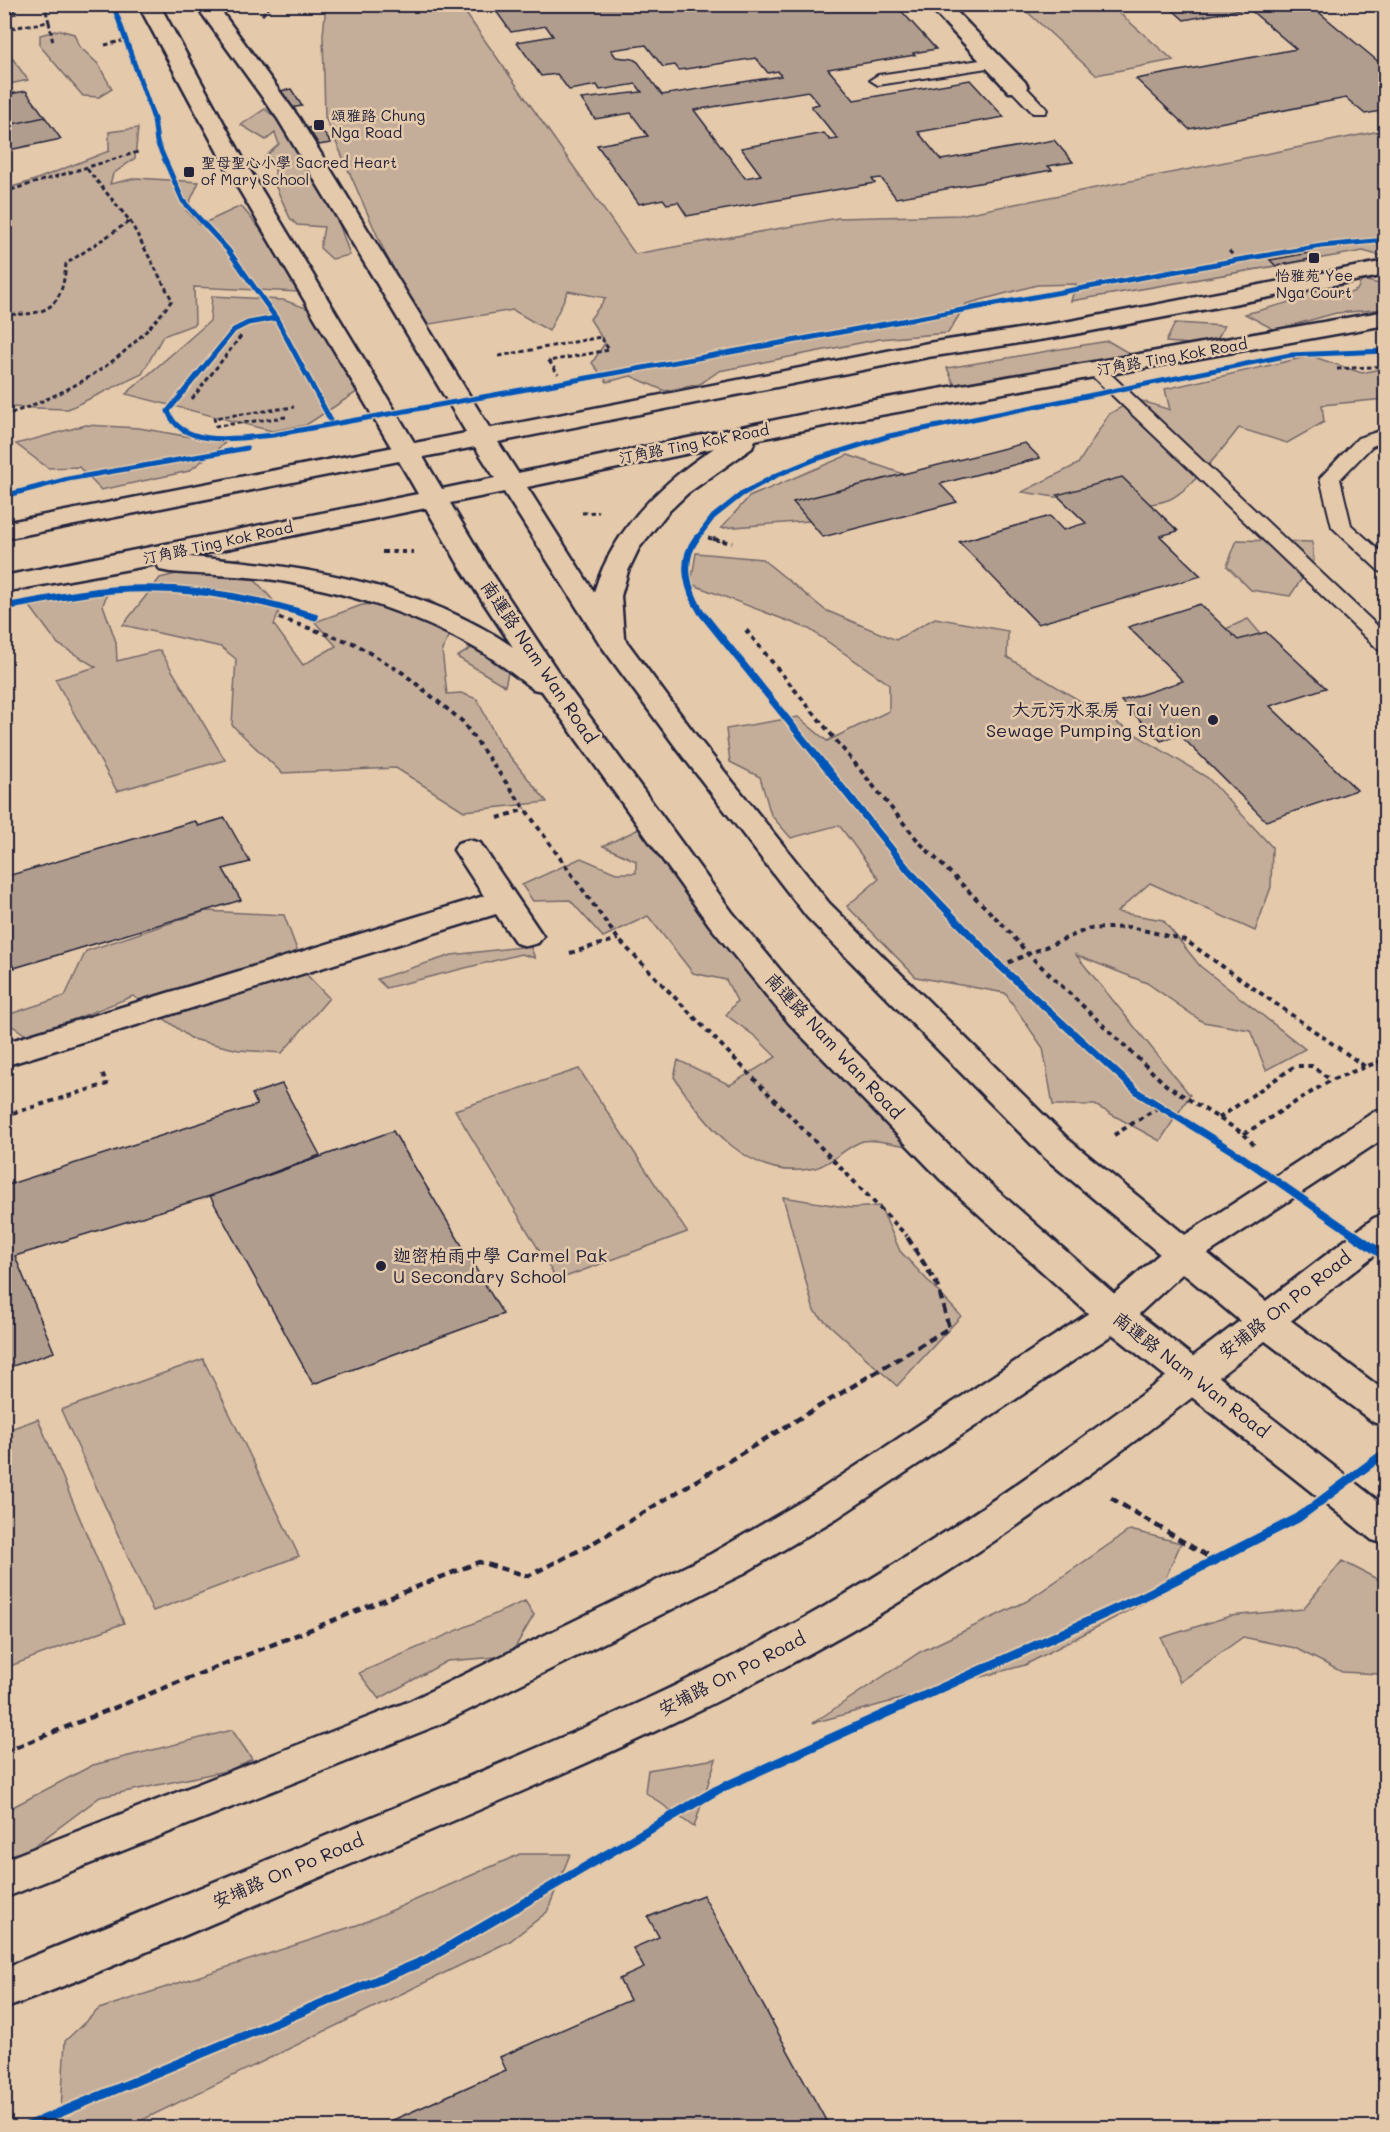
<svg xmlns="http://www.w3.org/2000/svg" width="1390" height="2132" font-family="Mali,'LXGW WenKai TC',sans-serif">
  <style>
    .green { fill: #c5ae99; stroke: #74686a; stroke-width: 1.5 }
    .building { fill: #b19d8e; stroke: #22223b; stroke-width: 1.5; fill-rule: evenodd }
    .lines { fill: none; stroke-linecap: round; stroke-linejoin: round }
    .service-casing { stroke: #22223b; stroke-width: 4 }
    .minor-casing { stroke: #22223b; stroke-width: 5 }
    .tertiary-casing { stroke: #22223b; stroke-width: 5 }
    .secondary-casing { stroke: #22223b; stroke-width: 5 }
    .path-far2 { stroke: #22223b; stroke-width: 3; stroke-dasharray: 4.5 3; stroke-linecap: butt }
    .path-far1 { stroke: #22223b; stroke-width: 4; stroke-dasharray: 5 4.5; stroke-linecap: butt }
    .path { stroke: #22223b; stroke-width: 4.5; stroke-dasharray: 8 5; stroke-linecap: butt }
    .service { fill: #e4c9ab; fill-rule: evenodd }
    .minor { fill: #e4c9ab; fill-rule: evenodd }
    .tertiary { fill: #e4c9ab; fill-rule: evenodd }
    .secondary { fill: #e4c9ab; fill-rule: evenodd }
    .cycleway-far2-casing { stroke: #e4c9ab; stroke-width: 8 }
    .cycleway-far1-casing { stroke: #e4c9ab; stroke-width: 10 }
    .cycleway-casing { stroke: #e4c9ab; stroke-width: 13 }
    .cycleway-far2 { stroke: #0057b8; stroke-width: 5 }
    .cycleway-far1 { stroke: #0057b8; stroke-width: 7 }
    .cycleway { stroke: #0057b8; stroke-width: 9 }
    .poi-dot { fill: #22223b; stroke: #e4c9ab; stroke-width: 2 }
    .labels { text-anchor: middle; stroke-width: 5; stroke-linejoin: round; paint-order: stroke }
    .far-poi-label { font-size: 15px; fill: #22223b; stroke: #e4c9ab; text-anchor: start }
    .far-street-label { font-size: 15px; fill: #22223b; stroke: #e4c9ab }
    .street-label { font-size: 18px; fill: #22223b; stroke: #e4c9ab }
    .poi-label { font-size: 18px; fill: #22223b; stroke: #e4c9ab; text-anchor: end }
  </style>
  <rect width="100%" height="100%" fill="#e4c9ab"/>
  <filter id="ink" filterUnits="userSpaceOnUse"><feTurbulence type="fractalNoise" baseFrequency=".0167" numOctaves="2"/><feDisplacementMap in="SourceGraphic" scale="12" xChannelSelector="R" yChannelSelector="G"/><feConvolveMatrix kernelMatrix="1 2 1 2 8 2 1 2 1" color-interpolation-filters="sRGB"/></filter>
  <g filter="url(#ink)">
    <path class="green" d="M1040,4L1110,5L1173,60L1096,75L1023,8Z
      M326,5H460L635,254L838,218L960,215L1385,130V257L1363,251L1071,301L1076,284L1037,285L966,304L948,333L880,339L719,371L700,384L665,391L631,376L607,382L592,363L605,343L590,319L606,298L568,291L549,331L513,310L424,325L385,253L325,117L323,35Z
      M59,30L74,34L79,46L98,64L112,89L99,97L83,96L40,46V35Z
      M5,48L28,80L5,85Z
      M265,109L284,125L310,178L332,203L350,255L332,259L320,248L324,227L297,225L290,218L275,185V169L265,157L279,144L275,133L266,140L241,125Z
      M138,128L135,158L113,174L110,184L137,178L199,182L186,210L200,225L241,206L279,252L299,292L194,287L195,324L163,336L142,374L68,409L5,407V189L32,181L109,151V132Z
      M1362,280L1385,285V309L1336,313L1275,330L1245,314C1270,307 1300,303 1319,284L1348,294L1357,290Z
      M212,296L283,300L318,312L363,388L306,425L272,431L126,394L210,321Z
      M1175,323L1224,326L1214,346L1166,342Z
      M1108,341L1134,356L955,386L947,368Z
      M1311,356L1362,373L1385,368V399L1322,405L1324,422L1287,443L1239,428C1225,446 1189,492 1168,500C1133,513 1061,497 1022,492L1078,464L1109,414L1136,399L1170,410L1165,389Z
      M86,425L139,428L225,443L189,471L101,490L79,467L48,468L16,444Z
      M848,455L915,478L902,509L809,521L721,528L749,497Z
      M1237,540L1312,542L1314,561L1290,596L1251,590L1227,566Z
      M696,553L762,559L825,610L896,640L935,618L1008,631L1007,657L1208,778L1272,847L1271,887L1255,931L1150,883L1117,912L1163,920L1200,966L1305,1049L1266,1070L1250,1030L1203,1022L1147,983L1076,955L1190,1095L1160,1141L1095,1105H1053L1043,1048L1005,993L916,977L847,906L879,879L839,825L791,838L771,815L760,777L730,762L726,729L798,717L827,741L889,711V684L809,629L691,584Z
      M240,558L254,579L280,608L274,625L303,665L336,646L315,622L362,605L429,600L459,618L442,650L447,694L461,693L477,699L499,743L547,802L464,811L396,768L282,773L232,725L236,659L221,647L123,625L160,578Z
      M108,591L103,605L116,642L117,661L160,650L225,760L117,791L55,679L96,667L58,644L26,601Z
      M1248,619L1275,651L1210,636Z
      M493,635L513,650L505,686L457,657Z
      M641,828L909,1146C896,1145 875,1138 863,1141C846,1146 832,1164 815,1168C750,1183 705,1124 674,1077L678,1060L730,1085L776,1057L756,1037L726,1015L737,1001L726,980L693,973L648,916L603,937L570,900L533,901L522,885L581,858L616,873H636V861L603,846Z
      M206,911L284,915L306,974L329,998L282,1053L239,1050L192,1039L133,996L29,1037L5,1021L4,1016L65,996L86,951Z
      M530,946L535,958L521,954L386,988L377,979L452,955Z
      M579,1069L687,1232L557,1280L455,1110Z
      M783,1197L851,1208L880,1206L900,1251L961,1316L897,1386L814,1311Z
      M203,1359L299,1556L153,1611L61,1410Z
      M38,1419L124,1623L5,1668V1431Z
      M1130,1530L1181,1543L1158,1595L1025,1665L813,1723L920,1652L1027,1601Z
      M1342,1561L1385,1583V1679L1379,1674L1342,1672L1295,1648L1243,1637L1180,1682L1161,1638L1230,1616L1303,1609Z
      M525,1601L534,1615L510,1656L447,1661L379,1699L359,1673Z
      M232,1730L252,1759L230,1770L100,1797L14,1861L5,1851V1811L93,1765Z
      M716,1759L694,1827L645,1792L648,1770Z
      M520,1854H570L547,1912L510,1941L128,2127H60L65,2041L99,2009L363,1923Z"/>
    <path class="building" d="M4,4H28L12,8L16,14L4,16Z
      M491,4H831L834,8L857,4H895L936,49L913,53L915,55L828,69L854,100L970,80L1004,117L918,132L941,160L1054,140L1073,162L1048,166L1052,170L896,198L881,178L872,179L875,183L687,216L678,202L667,204L663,199L639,204L597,145L648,136L631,113L595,119L581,99L642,92L636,84L600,90L597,85L569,90L557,74L541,76L517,42L553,36L546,26L511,32ZM646,45L663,67L675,65L679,70L756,58L768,73L778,71L781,76L662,95L638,62L633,59L616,57L611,50ZM808,91L819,104L811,106L838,139L830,140L824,133L741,148L761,175L745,178L694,110Z
      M1166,4H1309L1386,68V110L1365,114L1346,98L1189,129L1136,79L1296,49L1248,8L1184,20Z
      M291,89L302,106L291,108L279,91Z
      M26,91L45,117L13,124L8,117L4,118V95Z
      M8,117L13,124L45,117L61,139L4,151V118Z
      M319,126L331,143L319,145L308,128Z
      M1309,253L1314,258L1276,266L1270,260Z
      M1025,443L1040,458L940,484L957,502L823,537L793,502Z
      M1122,477L1178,531L1160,536L1201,576L1038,624L959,542L1050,516L1063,530L1086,523L1057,495Z
      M1200,604L1238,640L1266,632L1326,688L1270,706L1357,790L1266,821L1180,735L1161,741L1121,701L1183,681L1128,627Z
      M225,818L250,862L223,869L241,900L14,968L9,958L4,960V877L195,821L198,826Z
      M282,1084L320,1155L210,1196L15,1256L54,1352L4,1369V1186L257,1105L252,1094Z
      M393,1131L503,1314L313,1384L210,1196Z
      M703,1895L830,2128H375L506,2070L500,2057L630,2000L619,1979L644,1968L633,1948L659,1937L648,1917Z"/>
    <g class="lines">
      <defs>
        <path id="service" d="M994,58L1000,60L1002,63L1000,66L878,85L870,80L878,75Z
          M1017,82L1023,84L1045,107L1047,110L1045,113H1033L1011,90L1009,87L1011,84Z
          M1097,366L1103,367L1386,634V652L1379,650L1091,375L1088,371L1091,367Z
          M1386,429V441L1372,446L1340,479L1351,525L1386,556V573L1379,571L1332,527L1320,478L1358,438Z"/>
        <path id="minor" d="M927,4H949L1025,82L1028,87L1025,92H1009Z
          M469,840L480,843L543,936L538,943L527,946L516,943L496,914L4,1066V1043L484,896L454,850L458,843Z"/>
        <path id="tertiary" d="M138,4H159L246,164L420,452L416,458L407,460L398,458L394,452L224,164Z
          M195,4H216L299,118L495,437L491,443L482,445L473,443L469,437L278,119Z
          M1386,1108V1137L1195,1262L1127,1325L837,1518L739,1576L438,1725L4,1898V1860L410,1701L711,1554L811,1496L1101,1305L1171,1244L1374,1112Z
          M1386,1214V1246C1221,1375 1057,1509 876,1616C711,1713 534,1787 358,1861C240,1911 124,1964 4,2009V1968C133,1916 262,1862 391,1809C520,1756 649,1703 772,1636C987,1519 1180,1367 1374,1218Z"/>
        <path id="secondary" d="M1386,261V275L1065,336L928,357L498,442L518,473L858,403L1386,311V325L858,419L755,440L752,448L688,493L668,512L639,548L628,571L621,596L624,638L698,738L829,903L1069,1140L1278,1311L1386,1392V1426L1373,1422L1252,1331L1045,1158L807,917L678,750L600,644L504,492L450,503L488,567L568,687L732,912L811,1007L965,1162L1127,1305L1386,1507V1544L1372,1540L1101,1325L941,1180L789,1023L710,926L542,691L533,689C515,676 497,660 477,649C416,614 344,591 275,580C240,575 205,575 170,572L160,570L157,564L4,592V576L418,494L399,461L4,539V523L928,343L1065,322ZM475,447L495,478L442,489L423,457ZM714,448C661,483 613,529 594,592L527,487ZM426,508L460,567L513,647C421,584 297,564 188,557Z"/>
      </defs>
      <use href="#service" class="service-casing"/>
      <use href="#minor" class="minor-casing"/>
      <use href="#tertiary" class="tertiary-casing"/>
      <use href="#secondary" class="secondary-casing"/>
      <path class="path-far2" d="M1382,4L1386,7
        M262,15L272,4
        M49,22L53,43
        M4,29L49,22L44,4
        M105,45L122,41
        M4,192L138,152
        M1229,251L1234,256
        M4,314C47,316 62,309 66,264L130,221
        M499,356L601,337L609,350L549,361L558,374
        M1337,369L1386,366
        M192,399L241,336
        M4,416C76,390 126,362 172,300L130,221L86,168
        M286,417L216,426L214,418L294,407
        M582,513L599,512
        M708,538L720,541"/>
      <path class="path-far1" d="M713,539L732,543
        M382,552H413
        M279,618L353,643L403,673L462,721L618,939L907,1236
        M746,630L919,842L1007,929L1027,953L1166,1085L1244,1134L1254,1145
        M498,818L526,809
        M570,953L618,939
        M1000,966L1088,929L1130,927L1185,940L1367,1068
        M4,1116L107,1084L101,1070
        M1219,1118L1295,1066H1312L1331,1080
        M1244,1134L1331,1080L1386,1059
        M1114,1135L1159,1107"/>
      <path class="path" d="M1111,1498L1212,1559
        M4,1752L479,1562L528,1576L588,1546L949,1328L938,1286L906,1235"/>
      <use href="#service" class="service"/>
      <use href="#minor" class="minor"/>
      <use href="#tertiary" class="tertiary"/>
      <use href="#secondary" class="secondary"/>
      <defs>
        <path id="cycleway-far2" d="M113,4L154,119L157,142L183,201L228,250L276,318L330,419
          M276,318L248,323L234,330L168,411C181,449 241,438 273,435L1238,260L1322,246L1386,240
          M4,496L68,479L247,448
          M695,541L713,517L742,494L777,475L816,459L889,436L1290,355L1386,351"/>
        <path id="cycleway-far1" d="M696,539C679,562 688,591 701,612L909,871L1000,966L1140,1094L1239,1155L1356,1236
          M4,607C40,601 76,593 112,590C181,585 250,596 315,617"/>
        <path id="cycleway" d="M1354,1235L1386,1257
          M23,2128L426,1960L717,1790L1144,1596L1298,1518L1386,1452"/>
      </defs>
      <use href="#cycleway-far2" class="cycleway-far2-casing"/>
      <use href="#cycleway-far1" class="cycleway-far1-casing"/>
      <use href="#cycleway" class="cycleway-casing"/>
      <use href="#cycleway-far2" class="cycleway-far2"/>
      <use href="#cycleway-far1" class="cycleway-far1"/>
      <use href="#cycleway" class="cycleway"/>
    </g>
  </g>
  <g class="poi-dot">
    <rect x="313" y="119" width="12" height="12" rx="3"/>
    <rect x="183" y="166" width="12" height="12" rx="3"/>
    <rect x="1308" y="252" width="12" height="12" rx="3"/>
    <circle cx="1213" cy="720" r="6"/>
    <circle cx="381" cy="1266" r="6"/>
  </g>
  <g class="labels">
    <g class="far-poi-label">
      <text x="331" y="121">頌雅路 Chung<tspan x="331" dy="17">Nga Road</tspan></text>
      <text x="201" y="168">聖母聖心小學 Sacred Heart<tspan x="201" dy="17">of Mary School</tspan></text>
      <text x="1314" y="281" text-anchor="middle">怡雅苑 Yee<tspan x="1314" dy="17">Nga Court</tspan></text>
    </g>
    <g class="far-street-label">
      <text transform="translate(1172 357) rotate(-10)" y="5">汀角路 Ting Kok Road</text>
      <text transform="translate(694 444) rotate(-11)" y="5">汀角路 Ting Kok Road</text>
      <text transform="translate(218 543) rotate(-12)" y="5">汀角路 Ting Kok Road</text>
    </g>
    <g class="street-label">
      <text transform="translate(539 662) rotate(56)" y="6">南運路 Nam Wan Road</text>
      <text transform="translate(834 1046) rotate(47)" y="6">南運路 Nam Wan Road</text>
      <text transform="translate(1285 1305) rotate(-38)" y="6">安埔路 On Po Road</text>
      <text transform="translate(1191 1375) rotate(38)" y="6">南運路 Nam Wan Road</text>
      <text transform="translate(732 1674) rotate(-27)" y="6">安埔路 On Po Road</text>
      <text transform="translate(288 1871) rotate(-23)" y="6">安埔路 On Po Road</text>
    </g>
    <g class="poi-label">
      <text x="1201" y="716">大元污水泵房 Tai Yuen<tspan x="1201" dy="21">Sewage Pumping Station</tspan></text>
      <text x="393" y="1262" text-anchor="start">迦密柏雨中學 Carmel Pak<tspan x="393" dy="21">U Secondary School</tspan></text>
    </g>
  </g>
  <rect width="1390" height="2132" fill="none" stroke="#e4c9ab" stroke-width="24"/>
  <rect x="12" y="12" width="1366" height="2108" fill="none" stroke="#22223b" stroke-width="2" filter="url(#ink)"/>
</svg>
